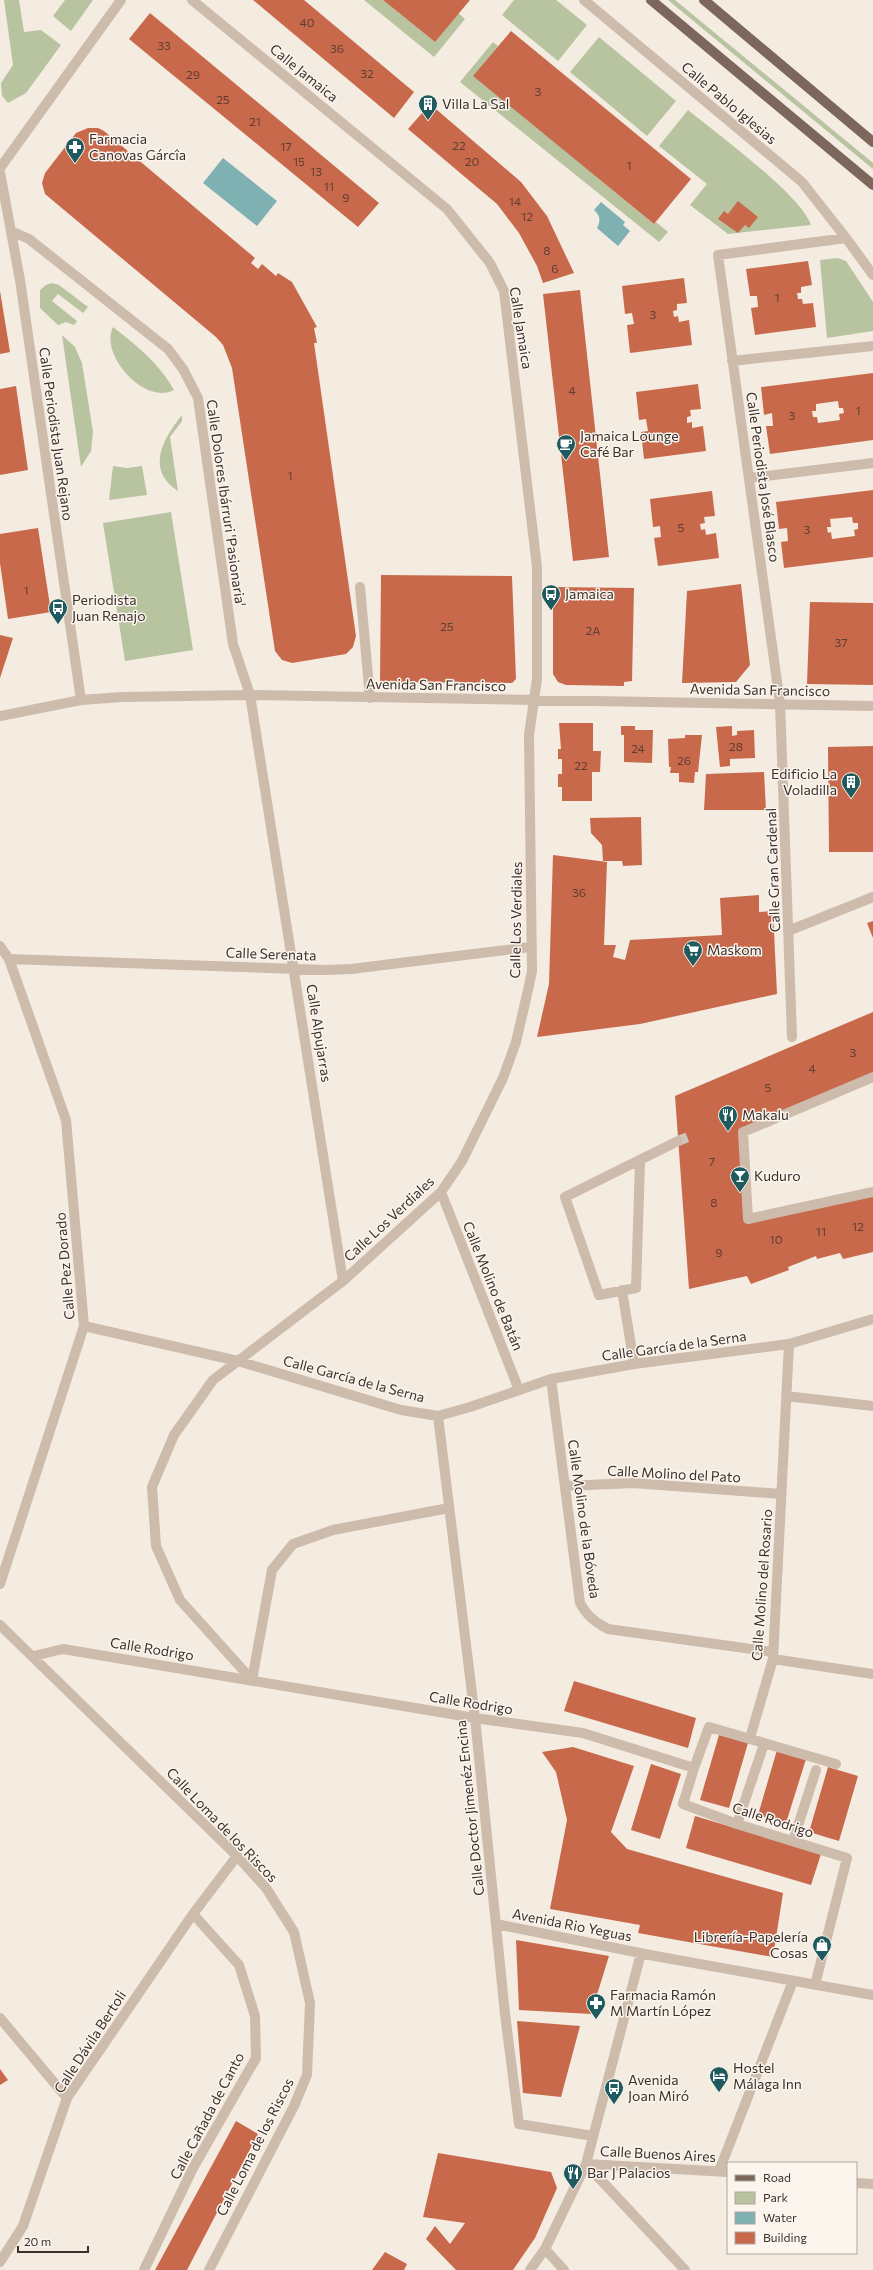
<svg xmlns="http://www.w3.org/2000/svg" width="873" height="2270" font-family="Commissioner,sans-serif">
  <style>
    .green { fill: #b8c4a0 }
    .water { fill: #7fb0b2 }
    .building { fill: #c8694b; fill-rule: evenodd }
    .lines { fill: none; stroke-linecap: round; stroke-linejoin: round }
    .street-tunnel { stroke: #cfc6bd; stroke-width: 10; stroke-dasharray: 10 5; stroke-linecap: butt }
    .lane { stroke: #cdbbac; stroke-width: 10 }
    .street { stroke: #cdbbac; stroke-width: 10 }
    .primary { stroke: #7d675c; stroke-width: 10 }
    .labels { text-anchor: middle; stroke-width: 3; stroke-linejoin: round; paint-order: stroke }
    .number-label { font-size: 12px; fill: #5e3e33 }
    .street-label { font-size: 14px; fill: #3b302b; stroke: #fbf5ee }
    .poi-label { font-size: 14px; fill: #3b302b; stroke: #fbf5ee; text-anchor: start }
  </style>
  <rect width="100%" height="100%" fill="#f4ebe1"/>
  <path class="green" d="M4,0H19L24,32L41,30L61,45L26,93L8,103L2,96L1,83L13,65Z
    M65,0H93L71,31L53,16Z
    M364,0H383L435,42L458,13L465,19L434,57Z
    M514,0H556L587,25L558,61L502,15Z
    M668,0H675L873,163V169Z
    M599,37L676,101L647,136L570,72Z
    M493,42L498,46L474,76L654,224L656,222L668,232L659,242L460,82Z
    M688,110C716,133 801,195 811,225L728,234L690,205L707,184L659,146Z
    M838,258L846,261L873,302V331L827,338L820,260Z
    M52,283L59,285L88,307L83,313L58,294L52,301L77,321L74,325L66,322L58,325L40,308V290L46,285Z
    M113,327C137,346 159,363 174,390C145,406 99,355 113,327Z
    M62,335L75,347L82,363L93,432L91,451L81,467Z
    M182,415V421L170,437L178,491C145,469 163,439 182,415Z
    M113,466L127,468L142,466L147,495L109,500Z
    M171,512L193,650L125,661L103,523Z"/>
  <path class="water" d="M223,158L277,201L257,226L203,183Z
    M601,202L625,222L623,225L630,231L618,246L597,228C601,221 600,215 594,210Z"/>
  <path class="building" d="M253,0H304L414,92L394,118Z
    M383,0H470L435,42Z
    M150,13L379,203L358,227L129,39Z
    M511,31L691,179L654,224L473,76Z
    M430,104L521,182L547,216L574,273L543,283L537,266L519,233L497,204L408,129Z
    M88,128H98L104,131L255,258L251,263L258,269L262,264L276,276L278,273L292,282L317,327L314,328L317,343H314L356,636L353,647L346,654L292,663L282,660L275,651L232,368L223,345L216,337L45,194L42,183L45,173L76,133Z
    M738,201L758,217L749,228L745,225L738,233L718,219L724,211L728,214Z
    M808,261L812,285L801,287V293H797L798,299H802L803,304L813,303L816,327L755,335L751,308L758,307L757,296H750L746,269Z
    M684,278L687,303L677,304V310L673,311L674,317L678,316L679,322L689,320L692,345L630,353L627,325L634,324L632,313L625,314L622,286Z
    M580,290L609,557L573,561L543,294Z
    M0,291L10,352L0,354Z
    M873,373V440L770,454L766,426H773L772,413L764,415L761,387ZM838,401L839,408H843L844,413L839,414L840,420L818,423L817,417H813L812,411H816V404Z
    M698,384L701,409L690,410L691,416L687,417V423L692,422V428L703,426L706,451L644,459L641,432L648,431L646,419L639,420L636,392Z
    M16,386L28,470L0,475V389Z
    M873,490V557L784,568L781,542L788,541L787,528L779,529L776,502ZM852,517L853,523H858V529L854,530L855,536L832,539L831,532L828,533L827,527H831L830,519Z
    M712,491L715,516L704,517L705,523L700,524L701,530L705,529L706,535L716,533L719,558L658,566L654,538L661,537L660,526L653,527L650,499Z
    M38,528L51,612L8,619L0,563V534Z
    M381,575L512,576L516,679L512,683L380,682Z
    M741,584L750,665L736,682L682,683L687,591Z
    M553,587L634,588L632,681L624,682V686L566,685L558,682L553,674Z
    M810,602L873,603V685L807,684Z
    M0,635L13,638L0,678Z
    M559,723H593V751H601L600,772H592V801H562V787H558V774H562V759H558V749H561Z
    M621,726H635V730H653L652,763L624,762V735H621Z
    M732,726V736L737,735V731L754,730L755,758L730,759V766L720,767L716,727Z
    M685,735H702L698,772H695L694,783L679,782V773H670L671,767H669L668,739L685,738Z
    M873,746V852H829L828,747Z
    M764,772L766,810H704L706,774Z
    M641,817L642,865L623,866L622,861H603L602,845L591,833L590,818Z
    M553,855L607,862L604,945H616L613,957L625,960L630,940L722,935L720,898L759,895V912L773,911L777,994L640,1024L537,1037L549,984Z
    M873,921V938L867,923Z
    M873,1012V1075L742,1131L747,1220L873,1194V1252L843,1259L840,1253L817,1259L816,1256L788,1267L789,1270L751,1284L747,1276L689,1289L675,1096Z
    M574,1681L696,1718L688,1748L564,1711Z
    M719,1735L748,1743L729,1808L700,1800Z
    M573,1747L634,1766L611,1832L627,1849L783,1893L773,1957L638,1933L640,1925L550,1909L567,1820L556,1772L542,1752Z
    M777,1750L806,1759L786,1823L758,1815Z
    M651,1764L681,1774L660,1839L631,1830Z
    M828,1767L858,1776L839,1841L809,1832Z
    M695,1816L821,1854L811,1885L686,1848Z
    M516,1940L609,1956L591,2014L519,2010Z
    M517,2021L580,2026L561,2097L523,2093Z
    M0,2069L8,2080L0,2085Z
    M236,2121L258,2134L187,2270H155Z
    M438,2153L551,2172L557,2188L535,2238L513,2270H456L426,2239L435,2226L450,2244L465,2223L423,2217Z
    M385,2252L407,2264L404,2270H372Z"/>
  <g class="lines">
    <path class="street-tunnel" d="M678,1141L691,1136"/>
    <path class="lane" d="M360,587L370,698"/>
    <path class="street" d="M192,0L447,209L490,263L504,291L537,567V679L529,735L532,971L528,990L516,1042L503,1078L462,1161L441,1192L343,1281L213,1380L174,1435L152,1487L156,1546L180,1600L252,1680
      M584,0L802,182L846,238L873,275
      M0,168L121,0
      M0,172L20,280L81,700
      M11,231L29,239L168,349L183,369L198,398L233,644L250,695L343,1281
      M732,361L873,346
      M749,478L873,463
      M0,716L81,700L122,697L250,695L873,706
      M788,931L873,897
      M0,946L9,959L66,1120L84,1326L0,1584
      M9,959L326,970L351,969L530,947
      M792,1037L780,703L718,255L846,238
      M873,1077L743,1132L748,1219L873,1192
      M640,1162L636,1288L599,1295L565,1197L678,1141
      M441,1192L519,1390
      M622,1290L634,1364
      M84,1326L238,1361L401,1410L438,1416L470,1407L551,1379L634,1364L789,1344L873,1319
      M551,1379L580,1603C587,1616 595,1622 608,1629L773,1652
      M786,1396L873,1406
      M438,1416L475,1718L505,2014L519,2124L593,2136
      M565,1486L633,1483L781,1494
      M0,1625L237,1856L266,1888L294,1932L310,2003L307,2075L294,2106L209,2270
      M34,1656L63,1649L475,1718L583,1733L694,1768L683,1804L737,1824L847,1858L815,1985
      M773,1659L873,1674
      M252,1680L272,1570L293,1544L333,1530L449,1508
      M750,1738L773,1659L789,1344
      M694,1768L709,1727L836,1764
      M737,1824L762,1750
      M793,1841L816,1770
      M496,1924L655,1956L873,1995
      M0,2018L67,2098
      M586,2164L685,2270
      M586,2164L728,2172
      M719,2171L793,1981
      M856,2183L873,2184
      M545,2249L564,2270
      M0,2262L23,2226L67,2098L193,1914L237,1856
      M144,2270L193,2168L256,2058L255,2016L239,1965L193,1914
      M530,2270L545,2249L586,2164L641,1953"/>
    <path class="primary" d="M651,0L873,185
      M704,0L873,142"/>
  </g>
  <defs>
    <symbol id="building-pin" viewBox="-11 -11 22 30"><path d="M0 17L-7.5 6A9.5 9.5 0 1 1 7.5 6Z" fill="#1f5a5e" stroke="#fbf5ee"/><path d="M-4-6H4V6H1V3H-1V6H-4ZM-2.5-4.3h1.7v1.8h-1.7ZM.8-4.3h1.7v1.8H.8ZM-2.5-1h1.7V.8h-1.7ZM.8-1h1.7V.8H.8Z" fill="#fff"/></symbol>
    <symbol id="pharmacy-pin" viewBox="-11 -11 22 30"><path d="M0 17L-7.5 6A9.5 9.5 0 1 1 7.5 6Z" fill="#1f5a5e" stroke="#fbf5ee"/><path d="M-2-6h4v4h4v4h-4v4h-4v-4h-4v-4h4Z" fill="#fff"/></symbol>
    <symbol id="cafe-pin" viewBox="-11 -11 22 30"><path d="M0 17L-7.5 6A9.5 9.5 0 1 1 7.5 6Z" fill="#1f5a5e" stroke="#fbf5ee"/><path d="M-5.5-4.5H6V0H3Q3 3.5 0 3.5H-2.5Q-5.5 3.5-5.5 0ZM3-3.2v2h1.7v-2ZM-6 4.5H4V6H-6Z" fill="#fff"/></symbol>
    <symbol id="bus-pin" viewBox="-11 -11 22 30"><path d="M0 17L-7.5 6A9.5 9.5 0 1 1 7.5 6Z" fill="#1f5a5e" stroke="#fbf5ee"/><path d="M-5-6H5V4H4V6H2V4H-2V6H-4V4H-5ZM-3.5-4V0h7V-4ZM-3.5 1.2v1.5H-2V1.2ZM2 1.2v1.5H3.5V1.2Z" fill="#fff"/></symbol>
    <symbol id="supermarket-pin" viewBox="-11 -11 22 30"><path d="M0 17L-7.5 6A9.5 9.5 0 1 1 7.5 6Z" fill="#1f5a5e" stroke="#fbf5ee"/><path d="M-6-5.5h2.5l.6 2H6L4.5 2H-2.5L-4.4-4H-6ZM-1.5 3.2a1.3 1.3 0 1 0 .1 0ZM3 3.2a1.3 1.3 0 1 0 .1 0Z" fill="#fff"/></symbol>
    <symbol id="restaurant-pin" viewBox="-11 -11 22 30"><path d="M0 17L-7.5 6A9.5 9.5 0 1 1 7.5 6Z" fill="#1f5a5e" stroke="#fbf5ee"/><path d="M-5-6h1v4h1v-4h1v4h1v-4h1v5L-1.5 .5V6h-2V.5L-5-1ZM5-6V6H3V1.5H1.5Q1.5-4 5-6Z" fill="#fff"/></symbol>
    <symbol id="bar-pin" viewBox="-11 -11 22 30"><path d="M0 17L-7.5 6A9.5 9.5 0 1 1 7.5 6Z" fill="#1f5a5e" stroke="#fbf5ee"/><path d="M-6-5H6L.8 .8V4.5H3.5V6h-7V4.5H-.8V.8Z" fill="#fff"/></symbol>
    <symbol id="shop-pin" viewBox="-11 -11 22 30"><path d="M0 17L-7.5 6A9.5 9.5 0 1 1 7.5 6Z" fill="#1f5a5e" stroke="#fbf5ee"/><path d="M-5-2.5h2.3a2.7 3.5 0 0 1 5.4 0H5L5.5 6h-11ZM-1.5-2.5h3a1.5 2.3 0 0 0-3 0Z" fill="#fff"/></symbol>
    <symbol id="hotel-pin" viewBox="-11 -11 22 30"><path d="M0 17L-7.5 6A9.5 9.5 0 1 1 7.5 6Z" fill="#1f5a5e" stroke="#fbf5ee"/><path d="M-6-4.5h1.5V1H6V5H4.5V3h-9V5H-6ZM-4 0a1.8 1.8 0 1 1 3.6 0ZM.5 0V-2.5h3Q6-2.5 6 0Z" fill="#fff"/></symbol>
  </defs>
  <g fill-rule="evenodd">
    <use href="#building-pin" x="417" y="93" width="22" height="30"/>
    <use href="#pharmacy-pin" x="64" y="136" width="22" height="30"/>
    <use href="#cafe-pin" x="555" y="433" width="22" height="30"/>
    <use href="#bus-pin" x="540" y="583" width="22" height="30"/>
    <use href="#bus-pin" x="47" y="597" width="22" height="30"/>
    <use href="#building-pin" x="840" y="771" width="22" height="30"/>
    <use href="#supermarket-pin" x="682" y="939" width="22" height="30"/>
    <use href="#restaurant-pin" x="717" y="1104" width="22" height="30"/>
    <use href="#bar-pin" x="729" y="1165" width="22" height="30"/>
    <use href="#shop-pin" x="811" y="1934" width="22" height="30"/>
    <use href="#pharmacy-pin" x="585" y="1992" width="22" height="30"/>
    <use href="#hotel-pin" x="708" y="2065" width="22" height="30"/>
    <use href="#bus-pin" x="603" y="2077" width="22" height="30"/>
    <use href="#restaurant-pin" x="562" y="2162" width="22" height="30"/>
  </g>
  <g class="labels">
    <g class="number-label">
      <text x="307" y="27">40</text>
      <text x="164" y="50">33</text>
      <text x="337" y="53">36</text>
      <text x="367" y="78">32</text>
      <text x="193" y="79">29</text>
      <text x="538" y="96">3</text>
      <text x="223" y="104">25</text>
      <text x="255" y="126">21</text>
      <text x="459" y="150">22</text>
      <text x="286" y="151">17</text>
      <text x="299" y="166">15</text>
      <text x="472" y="166">20</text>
      <text x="629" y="170">1</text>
      <text x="316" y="176">13</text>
      <text x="329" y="191">11</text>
      <text x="346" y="202">9</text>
      <text x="515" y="206">14</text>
      <text x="527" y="221">12</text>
      <text x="547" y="255">8</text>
      <text x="555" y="273">6</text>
      <text x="777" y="302">1</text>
      <text x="653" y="319">3</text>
      <text x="572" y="395">4</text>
      <text x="858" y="415">1</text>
      <text x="792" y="420">3</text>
      <text x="290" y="480">1</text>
      <text x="681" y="532">5</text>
      <text x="807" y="534">3</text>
      <text x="26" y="595">1</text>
      <text x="447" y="631">25</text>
      <text x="593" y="635">2A</text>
      <text x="841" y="647">37</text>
      <text x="736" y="751">28</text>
      <text x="638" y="753">24</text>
      <text x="684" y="765">26</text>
      <text x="581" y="770">22</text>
      <text x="579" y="897">36</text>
      <text x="853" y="1057">3</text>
      <text x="812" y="1073">4</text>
      <text x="768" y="1092">5</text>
      <text x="712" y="1166">7</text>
      <text x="714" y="1207">8</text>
      <text x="858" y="1231">12</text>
      <text x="821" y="1236">11</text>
      <text x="776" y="1244">10</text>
      <text x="719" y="1257">9</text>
    </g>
    <g class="street-label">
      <text transform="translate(304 73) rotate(39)" y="5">Calle Jamaica</text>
      <text transform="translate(729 103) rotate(40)" y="5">Calle Pablo Iglesias</text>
      <text transform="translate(521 328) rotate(81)" y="5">Calle Jamaica</text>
      <text transform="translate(56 434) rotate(82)" y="5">Calle Periodista Juan Rejano</text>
      <text transform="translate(763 477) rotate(82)" y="5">Calle Periodista José Blasco</text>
      <text transform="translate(226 503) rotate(82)" y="5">Calle Dolores Ibárruri 'Pasionaria'</text>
      <text transform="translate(436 685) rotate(1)" y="5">Avenida San Francisco</text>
      <text transform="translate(760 690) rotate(1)" y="5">Avenida San Francisco</text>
      <text transform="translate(773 870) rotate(-92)" y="5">Calle Gran Cardenal</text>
      <text transform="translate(516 920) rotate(-89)" y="5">Calle Los Verdiales</text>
      <text transform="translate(271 954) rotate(2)" y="5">Calle Serenata</text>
      <text transform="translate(319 1033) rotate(81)" y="5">Calle Alpujarras</text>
      <text transform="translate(389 1219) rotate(-43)" y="5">Calle Los Verdiales</text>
      <text transform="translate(65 1266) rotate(-95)" y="5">Calle Pez Dorado</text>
      <text transform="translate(493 1286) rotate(68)" y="5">Calle Molino de Batán</text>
      <text transform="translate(674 1346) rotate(-8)" y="5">Calle García de la Serna</text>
      <text transform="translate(354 1379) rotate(15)" y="5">Calle García de la Serna</text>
      <text transform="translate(674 1474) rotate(3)" y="5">Calle Molino del Pato</text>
      <text transform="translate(584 1519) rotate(82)" y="5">Calle Molino de la Bóveda</text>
      <text transform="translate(762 1585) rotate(-86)" y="5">Calle Molino del Rosario</text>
      <text transform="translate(152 1649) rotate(9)" y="5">Calle Rodrigo</text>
      <text transform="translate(471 1703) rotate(9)" y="5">Calle Rodrigo</text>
      <text transform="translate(470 1808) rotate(-96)" y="5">Calle Doctor Jimenéz Encina</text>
      <text transform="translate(773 1820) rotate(18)" y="5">Calle Rodrigo</text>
      <text transform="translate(222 1825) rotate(46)" y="5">Calle Loma de los Riscos</text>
      <text transform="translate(572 1925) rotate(11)" y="5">Avenida Rio Yeguas</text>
      <text transform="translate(90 2042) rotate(-57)" y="5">Calle Dávila Bertoli</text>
      <text transform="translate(207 2116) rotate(-62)" y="5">Calle Cañada de Canto</text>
      <text transform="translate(255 2147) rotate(-63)" y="5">Calle Loma de los Riscos</text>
      <text transform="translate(658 2154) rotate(3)" y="5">Calle Buenos Aires</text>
    </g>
    <g class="poi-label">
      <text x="442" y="109">Villa La Sal</text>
      <text x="89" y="144">Farmacia<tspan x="89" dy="16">Canovas Gárcîa</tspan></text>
      <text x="580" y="441">Jamaica Lounge<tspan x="580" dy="16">Café Bar</tspan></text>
      <text x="565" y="599">Jamaica</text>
      <text x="72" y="605">Periodista<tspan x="72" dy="16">Juan Renajo</tspan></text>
      <text x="837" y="779" text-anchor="end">Edificio La<tspan x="837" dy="16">Voladilla</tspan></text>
      <text x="707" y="955">Maskom</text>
      <text x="742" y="1120">Makalu</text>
      <text x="754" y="1181">Kuduro</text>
      <text x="808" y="1942" text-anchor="end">Librería-Papelería<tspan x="808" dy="16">Cosas</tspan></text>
      <text x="610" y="2000">Farmacia Ramón<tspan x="610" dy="16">M Martín López</tspan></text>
      <text x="733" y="2073">Hostel<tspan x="733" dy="16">Málaga Inn</tspan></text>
      <text x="628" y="2085">Avenida<tspan x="628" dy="16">Joan Miró</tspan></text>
      <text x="587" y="2178">Bar J Palacios</text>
    </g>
  </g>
  <rect x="727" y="2162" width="130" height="92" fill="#fbf5ee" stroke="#aea6a0"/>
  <rect x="735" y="2175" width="20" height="6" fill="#7d675c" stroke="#aea6a0"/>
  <text x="763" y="2182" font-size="12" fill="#3b302b">Road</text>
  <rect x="735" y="2192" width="20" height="12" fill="#b8c4a0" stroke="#aea6a0"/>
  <text x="763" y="2202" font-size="12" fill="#3b302b">Park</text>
  <rect x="735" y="2212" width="20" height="12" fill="#7fb0b2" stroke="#aea6a0"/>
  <text x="763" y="2222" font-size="12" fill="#3b302b">Water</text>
  <rect x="735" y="2232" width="20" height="12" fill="#c8694b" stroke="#aea6a0"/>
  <text x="763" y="2242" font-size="12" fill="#3b302b">Building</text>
  <path d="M18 2246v6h70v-6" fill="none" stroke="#3b302b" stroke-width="2"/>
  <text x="24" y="2246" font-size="12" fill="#3b302b" stroke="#fbf5ee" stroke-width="3" paint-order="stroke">20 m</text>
</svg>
